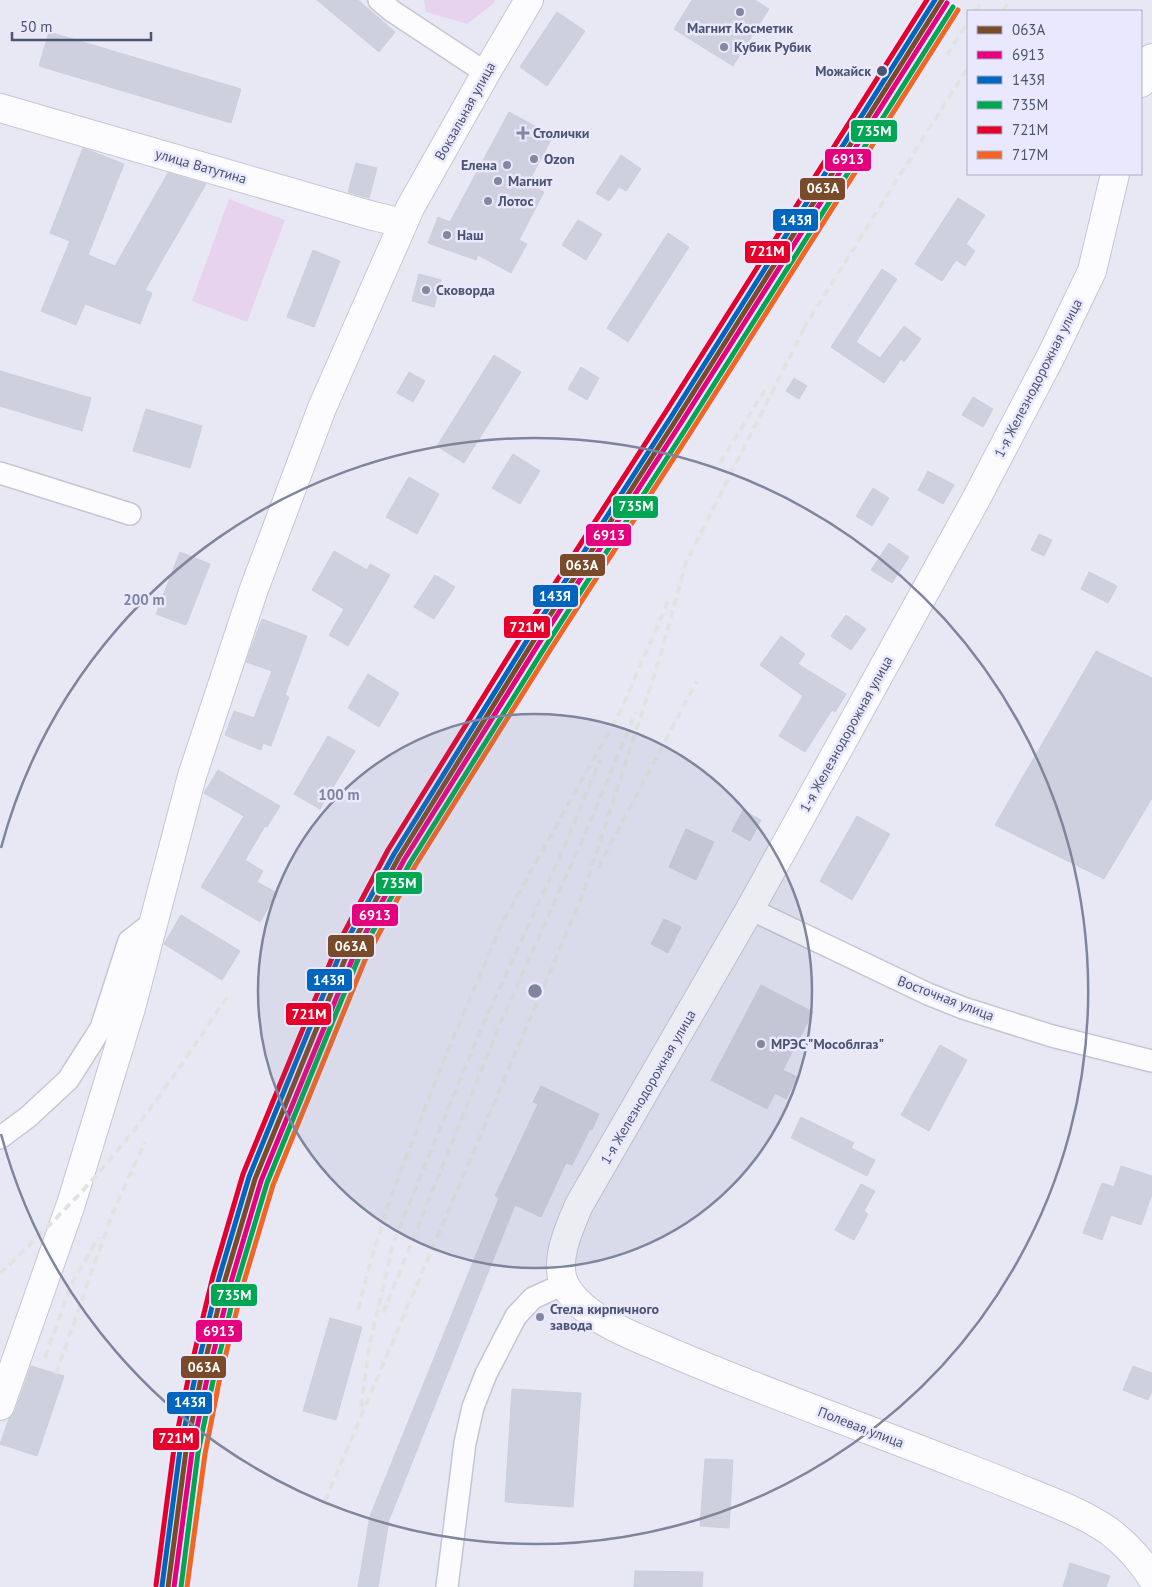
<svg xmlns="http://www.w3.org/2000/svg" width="1152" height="1587" font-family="'PT Sans',sans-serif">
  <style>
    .green { fill: #e7d3ed }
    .building { fill: #ced0de; stroke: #cbcedd }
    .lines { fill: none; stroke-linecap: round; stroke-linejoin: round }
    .street-casing { stroke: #c4c6d3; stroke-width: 24 }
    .secondary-casing { stroke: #c5c6d5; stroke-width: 30 }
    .street { stroke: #fcfcfe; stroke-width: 21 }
    .secondary { stroke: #fcfcfe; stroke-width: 28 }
    .rail { stroke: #e0e4e1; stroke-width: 4; stroke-dasharray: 8 5; stroke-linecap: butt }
    .rail-1-casing { stroke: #e9e8fe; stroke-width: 9 }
    .rail-2-casing { stroke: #e9e8fe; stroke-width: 9 }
    .rail-3-casing { stroke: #e9e8fe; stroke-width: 9 }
    .rail-4-casing { stroke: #e9e8fe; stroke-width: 9 }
    .rail-5-casing { stroke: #e9e8fe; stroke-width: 9 }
    .rail-6-casing { stroke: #e9e8fe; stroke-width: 9 }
    .rail-1 { stroke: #7a4b2a; stroke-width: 5 }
    .rail-2 { stroke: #e5007d; stroke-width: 5 }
    .rail-3 { stroke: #0065bd; stroke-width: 5 }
    .rail-4 { stroke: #00a651; stroke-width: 5 }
    .rail-5 { stroke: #e4002b; stroke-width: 5 }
    .rail-6 { stroke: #f26522; stroke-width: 5 }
    .ring { fill: none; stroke: #7f859d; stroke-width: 2.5 }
    .poi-dot { fill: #82889f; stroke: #e9e8fe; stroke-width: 2 }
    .stop-dot { fill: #4b5470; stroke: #e9e8fe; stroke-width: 2 }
    .labels { text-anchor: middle; stroke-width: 5; stroke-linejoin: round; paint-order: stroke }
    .poi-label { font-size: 14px; font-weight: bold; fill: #4b5470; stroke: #e9e8fe; text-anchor: start }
    .stop-label { font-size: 14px; font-weight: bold; fill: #4b5470; stroke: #e9e8fe; text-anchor: end }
    .street-label { font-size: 14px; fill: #4b5470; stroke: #e9e8fe }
    .centre { fill: #7f859d; stroke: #e9e8fe; stroke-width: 2.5 }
    .ring-label { font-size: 15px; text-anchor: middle; font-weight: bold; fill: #7f859d; stroke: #e9e8fe; stroke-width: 5; stroke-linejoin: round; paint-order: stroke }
    .line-badge { stroke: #e9e8fe; stroke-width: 2 }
    .badge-label { font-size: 14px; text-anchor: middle; font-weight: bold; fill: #fff }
  </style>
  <rect width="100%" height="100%" fill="#e8e8f5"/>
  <path class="green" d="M424,0H495L493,4L467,24L426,12Z
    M229,199L285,220L247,322L192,301Z"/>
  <path class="building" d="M317,0H358L395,32L379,52Z
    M692,0H755L769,9L733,66L674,29Z
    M557,12L585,31L547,86L520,67Z
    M49,32L241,89L231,123L39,66Z
    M509,112L553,136L528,183L544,192L519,240L527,244L511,273L478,255L476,260L428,243L438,217L450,222Z
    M83,148L124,164L88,255L115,266L168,173L206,184L145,290L152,293L140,324L85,304L76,325L41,311L70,241L50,233Z
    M621,155L641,169L626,191L619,187L609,201L596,193Z
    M356,163L377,168L369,198L348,192Z
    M958,198L985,215L966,244L975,251L965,266L956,260L942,281L915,264Z
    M578,220L602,234L586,260L562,245Z
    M668,233L689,247L628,342L607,328Z
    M313,250L340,261L314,327L287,317Z
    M882,269L897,279L856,342L880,358L904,326L921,339L904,362L901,359L884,383L831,347Z
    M419,274L441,280L434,307L412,301Z
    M494,355L521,372L464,463L437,446Z
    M581,367L599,378L587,400L568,389Z
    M0,371L91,398L82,431L0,406Z
    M409,372L425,381L413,402L397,393Z
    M794,378L807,386L799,399L786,391Z
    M973,397L993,409L983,427L962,415Z
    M146,409L202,426L190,468L133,451Z
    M513,454L540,471L520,504L492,488Z
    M928,471L954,485L943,504L918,490Z
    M409,477L439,494L417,534L386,517Z
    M873,488L889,498L872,526L856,516Z
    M1039,534L1052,540L1044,556L1031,550Z
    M889,543L909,557L892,583L871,570Z
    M334,551L367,570L370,564L390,575L348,646L329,635L344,609L312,590Z
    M180,552L210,564L186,625L156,614Z
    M1089,572L1117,586L1108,603L1081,589Z
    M435,575L455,587L434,619L414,607Z
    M846,615L866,629L851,650L831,636Z
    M262,619L307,636L285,695L289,697L271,746L263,743L261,750L225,735L234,711L254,718L272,671L246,662Z
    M781,636L805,654L798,664L846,694L835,712L832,710L805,752L779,736L803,696L760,665Z
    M1096,651L1152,678V798L1104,879L995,825Z
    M368,674L399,693L379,727L348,708Z
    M328,736L355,751L320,809L294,794Z
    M218,770L280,806L267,827L265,826L245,860L263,871L257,882L277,893L260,922L201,887L244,816L204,793Z
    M743,810L761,820L750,841L732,831Z
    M857,816L890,834L852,900L820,881Z
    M686,829L714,842L696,880L669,867Z
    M181,915L240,951L222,980L164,944Z
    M664,919L681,927L668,953L651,944Z
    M761,985L813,1012L783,1070L797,1077L786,1099L775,1093L767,1109L711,1080Z
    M940,1045L967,1060L929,1131L901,1115Z
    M541,1086L599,1114L592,1130L590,1129L572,1165L566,1163L541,1217L515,1205L389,1520L378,1587H358L370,1516L499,1198L495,1196L538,1104L533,1102Z
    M801,1117L854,1143L851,1148L875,1160L867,1176L791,1138Z
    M1121,1166L1152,1176V1194L1141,1225L1111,1215L1102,1240L1083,1233L1102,1183L1114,1187Z
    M861,1184L875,1191L864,1211L868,1214L854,1240L835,1230Z
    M330,1318L362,1327L336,1420L303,1411Z
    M31,1366L64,1376L37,1456L0,1444L9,1419L15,1411Z
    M1133,1366L1152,1373V1391L1148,1400L1123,1390Z
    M512,1389L581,1393L573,1507L505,1502Z
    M705,1459L733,1460L729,1528L700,1526Z
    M1070,1563L1110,1576L1106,1587H1063Z
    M635,1571L703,1572L702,1587H634Z"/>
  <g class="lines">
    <defs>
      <path id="street" d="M379,0L392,11L486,73
        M0,473L130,514
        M750,909L928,994L963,1008L1052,1036L1152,1061
        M0,1138L28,1117L68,1080L101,1028L129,941L152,923
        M447,1587L465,1443L473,1407L486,1374L516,1316L533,1298L564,1284"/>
      <path id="secondary" d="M1141,83L1152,58
        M0,108L373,216L403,223
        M1115,174L1092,271L1051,356L975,501L750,909L579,1205C570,1226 553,1262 565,1285C583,1319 634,1336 668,1351C763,1392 861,1426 957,1464C984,1474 1011,1485 1038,1496C1063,1506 1087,1516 1109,1531C1127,1545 1140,1559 1152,1578
        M0,1406L71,1204L131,1008L192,776L254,589L322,408L410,208L486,73L529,0"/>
    </defs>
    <use href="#street" class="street-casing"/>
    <use href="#secondary" class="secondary-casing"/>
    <use href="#street" class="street"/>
    <use href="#secondary" class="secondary"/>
    <path class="rail" d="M975,11L983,0
      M1003,11L1010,0
      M947,55L968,22
      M803,329L968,67
      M720,463L766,388
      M598,868L697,681
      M0,1274C37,1237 75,1201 109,1161C153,1109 189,1053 227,997
      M358,1309L371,1260L389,1202L442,1064L502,923L620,712L670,597
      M383,1313L500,1024L591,820L636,712
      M45,1357L73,1281L98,1238
      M56,1374L111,1217L145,1142
      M361,1407L370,1343L394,1241L479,1033L562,852L600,760
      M325,1501L583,894L660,657L686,562L807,323"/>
    <defs>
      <path id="rail-1" d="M168,1587L186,1451L201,1378L225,1280L255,1179L348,952L399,857L536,637L676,420L942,0"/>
      <path id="rail-2" d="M174,1587L192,1452L207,1379L231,1282L261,1181L354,955L404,860L541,640L681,423L947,3"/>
      <path id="rail-3" d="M162,1586L180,1450L195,1377L219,1278L249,1177L342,949L394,854L531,634L671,417L935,0"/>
      <path id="rail-4" d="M181,1587L198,1453L213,1381L237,1283L267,1183L359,957L410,863L547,644L687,427L953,7"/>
      <path id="rail-5" d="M156,1585L174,1448L189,1375L213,1276L243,1174L337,946L388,850L525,630L665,413L927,0"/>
      <path id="rail-6" d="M187,1587L205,1454L219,1382L243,1285L273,1185L365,960L415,866L552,647L692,430L958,10"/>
    </defs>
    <use href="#rail-1" class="rail-1-casing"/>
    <use href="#rail-2" class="rail-2-casing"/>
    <use href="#rail-3" class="rail-3-casing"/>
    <use href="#rail-4" class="rail-4-casing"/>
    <use href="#rail-5" class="rail-5-casing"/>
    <use href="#rail-6" class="rail-6-casing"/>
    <use href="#rail-1" class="rail-1"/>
    <use href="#rail-2" class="rail-2"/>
    <use href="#rail-3" class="rail-3"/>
    <use href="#rail-4" class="rail-4"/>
    <use href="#rail-5" class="rail-5"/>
    <use href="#rail-6" class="rail-6"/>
  </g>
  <circle cx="535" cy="991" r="277" fill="#7f859d" fill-opacity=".12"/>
  <g class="ring">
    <circle cx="535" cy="991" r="277"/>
    <path d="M1 848A553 553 0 1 1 1 1134"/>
  </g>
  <g class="poi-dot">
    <circle cx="740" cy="12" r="5"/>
    <circle cx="724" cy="47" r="5"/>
    <path d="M520.5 125.5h5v5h5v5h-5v5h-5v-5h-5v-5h5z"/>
    <circle cx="534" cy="159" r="5"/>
    <circle cx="507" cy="165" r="5"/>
    <circle cx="498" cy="181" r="5"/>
    <circle cx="488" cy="201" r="5"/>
    <circle cx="447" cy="235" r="5"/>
    <circle cx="426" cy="290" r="5"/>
    <circle cx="761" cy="1044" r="5"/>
    <circle cx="540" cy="1317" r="5"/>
  </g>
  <circle class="stop-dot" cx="882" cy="71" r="6"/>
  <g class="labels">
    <g class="poi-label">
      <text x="740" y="33" text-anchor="middle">Магнит Косметик</text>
      <text x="734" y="52">Кубик Рубик</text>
      <text x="533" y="138">Столички</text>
      <text x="544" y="164">Ozon</text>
      <text x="497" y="170" text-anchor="end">Елена</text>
      <text x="508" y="186">Магнит</text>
      <text x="498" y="206">Лотос</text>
      <text x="457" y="240">Наш</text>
      <text x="436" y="295">Сковорда</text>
      <text x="771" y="1049">МРЭС "Мособлгаз"</text>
      <text x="550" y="1314">Стела кирпичного<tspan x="550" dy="16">завода</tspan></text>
    </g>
    <g class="stop-label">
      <text x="871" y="76">Можайск</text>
    </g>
    <g class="street-label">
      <text transform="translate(465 111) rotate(-61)" y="5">Вокзальная улица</text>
      <text transform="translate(201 166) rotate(16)" y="5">улица Ватутина</text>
      <text transform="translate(1038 378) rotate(-63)" y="5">1-я Железнодорожная улица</text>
      <text transform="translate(846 734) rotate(-61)" y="5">1-я Железнодорожная улица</text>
      <text transform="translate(946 998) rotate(21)" y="5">Восточная улица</text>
      <text transform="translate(648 1087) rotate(-60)" y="5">1-я Железнодорожная улица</text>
      <text transform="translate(861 1427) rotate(21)" y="5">Полевая улица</text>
    </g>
  </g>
  <circle cx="535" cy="991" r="8" class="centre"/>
  <g class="ring-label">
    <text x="144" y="605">200 m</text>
    <text x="339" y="800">100 m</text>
  </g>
  <g class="line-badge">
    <rect x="850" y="119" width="48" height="24" rx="5" fill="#00a651"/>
    <rect x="824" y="148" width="48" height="24" rx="5" fill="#e5007d"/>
    <rect x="799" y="177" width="47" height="24" rx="5" fill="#7a4b2a"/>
    <rect x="772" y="208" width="47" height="24" rx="5" fill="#0065bd"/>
    <rect x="744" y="240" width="47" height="24" rx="5" fill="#e4002b"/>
    <rect x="612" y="495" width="47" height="24" rx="5" fill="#00a651"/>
    <rect x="585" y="523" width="47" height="24" rx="5" fill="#e5007d"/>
    <rect x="559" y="553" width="47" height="24" rx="5" fill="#7a4b2a"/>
    <rect x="532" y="584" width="47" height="24" rx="5" fill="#0065bd"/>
    <rect x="503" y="615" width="48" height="24" rx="5" fill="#e4002b"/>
    <rect x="375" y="871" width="48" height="24" rx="5" fill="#00a651"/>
    <rect x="351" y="903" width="48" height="24" rx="5" fill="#e5007d"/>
    <rect x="327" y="934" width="48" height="24" rx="5" fill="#7a4b2a"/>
    <rect x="306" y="968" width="47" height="24" rx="5" fill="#0065bd"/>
    <rect x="285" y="1002" width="47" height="24" rx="5" fill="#e4002b"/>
    <rect x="210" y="1283" width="48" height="24" rx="5" fill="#00a651"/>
    <rect x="195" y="1319" width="48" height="24" rx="5" fill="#e5007d"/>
    <rect x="180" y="1355" width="47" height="24" rx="5" fill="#7a4b2a"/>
    <rect x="166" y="1391" width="47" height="24" rx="5" fill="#0065bd"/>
    <rect x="152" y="1427" width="48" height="24" rx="5" fill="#e4002b"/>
  </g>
  <g class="badge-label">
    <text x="874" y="136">735М</text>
    <text x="848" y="164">6913</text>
    <text x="823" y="193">063А</text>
    <text x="796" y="225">143Я</text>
    <text x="767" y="256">721М</text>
    <text x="636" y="511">735М</text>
    <text x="609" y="540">6913</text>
    <text x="582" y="570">063А</text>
    <text x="555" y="601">143Я</text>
    <text x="527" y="632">721М</text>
    <text x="399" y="888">735М</text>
    <text x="375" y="920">6913</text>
    <text x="351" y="951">063А</text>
    <text x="329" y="985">143Я</text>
    <text x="309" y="1019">721М</text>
    <text x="234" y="1300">735М</text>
    <text x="219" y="1336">6913</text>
    <text x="204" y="1372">063А</text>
    <text x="190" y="1407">143Я</text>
    <text x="176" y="1443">721М</text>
  </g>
  <rect x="967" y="10" width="175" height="165" fill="#e9e8fe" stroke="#aaadc5"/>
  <rect x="977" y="26" width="25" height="8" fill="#7a4b2a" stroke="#aaadc5"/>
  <text x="1012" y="35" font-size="15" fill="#4b5470">063А</text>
  <rect x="977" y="51" width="25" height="8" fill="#e5007d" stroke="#aaadc5"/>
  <text x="1012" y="60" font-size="15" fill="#4b5470">6913</text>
  <rect x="977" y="76" width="25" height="8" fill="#0065bd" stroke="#aaadc5"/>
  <text x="1012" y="85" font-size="15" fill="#4b5470">143Я</text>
  <rect x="977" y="101" width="25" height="8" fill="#00a651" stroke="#aaadc5"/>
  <text x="1012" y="110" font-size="15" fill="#4b5470">735М</text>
  <rect x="977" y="126" width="25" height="8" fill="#e4002b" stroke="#aaadc5"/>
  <text x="1012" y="135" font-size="15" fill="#4b5470">721М</text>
  <rect x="977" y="151" width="25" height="8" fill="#f26522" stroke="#aaadc5"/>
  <text x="1012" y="160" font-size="15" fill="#4b5470">717М</text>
  <path d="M12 32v8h139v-8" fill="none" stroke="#4b5470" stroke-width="2.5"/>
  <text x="20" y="32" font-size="15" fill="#4b5470" stroke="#e9e8fe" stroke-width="4" paint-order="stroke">50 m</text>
</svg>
